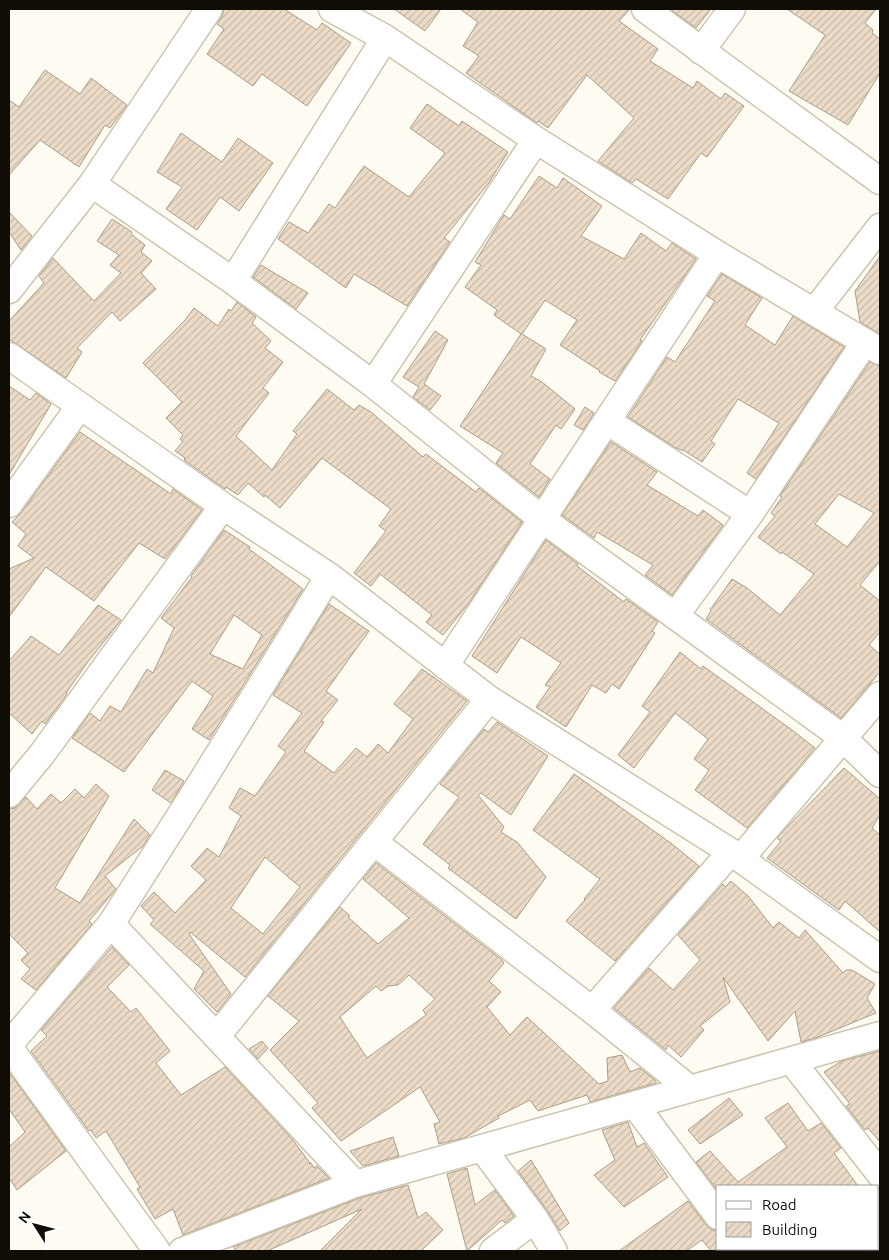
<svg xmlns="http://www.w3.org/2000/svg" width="889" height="1260" font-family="Ubuntu,sans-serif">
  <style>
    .building { fill: url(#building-hatch); stroke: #ac9c89; fill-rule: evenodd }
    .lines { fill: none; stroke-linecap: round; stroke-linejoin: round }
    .minor-casing { stroke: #ccc5ae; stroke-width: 29 }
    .minor { stroke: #fff; stroke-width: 26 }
  </style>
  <defs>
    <pattern id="building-hatch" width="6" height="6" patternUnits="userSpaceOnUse" patternTransform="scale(1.25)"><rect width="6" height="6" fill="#ecdbc7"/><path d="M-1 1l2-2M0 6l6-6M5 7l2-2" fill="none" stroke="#c9bba9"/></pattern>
  </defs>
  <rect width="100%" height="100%" fill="#fefbf2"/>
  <path class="building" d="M224,9H284L317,30L322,23L351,43L307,106L262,74L253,86L207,54L224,29L217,24L222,17Z
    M394,9H441L425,31Z
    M460,9H630L619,21L658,49L650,61L693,88L697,81L721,99L725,93L744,106L707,157L701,153L668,199L636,179L632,183L598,161L634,118L587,75L548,128L538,121L537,123L466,73L479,56L463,46L478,22Z
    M670,9H711L696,28Z
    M787,9H876L865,23L873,30L872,33L880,39V73L848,125L789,91L825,35Z
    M45,70L80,94L91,78L127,105L110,128L105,125L79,167L40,140L9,175V100L19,107Z
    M427,104L459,126L462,121L508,152L488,184L444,238L450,242L407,306L354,274L346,288L278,239L289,222L308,233L329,204L335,208L364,166L409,197L445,153L410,128Z
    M181,133L222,162L238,138L273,163L239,211L220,197L197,230L166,209L182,187L157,172Z
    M539,176L557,188L563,178L602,206L581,236L624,259L641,233L666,251L672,243L696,259L640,340L642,341L615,381L599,372L600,371L560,345L577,320L545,300L522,334L546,349L531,376L542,382L575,409L561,429L556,425L530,464L550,479L539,497L496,463L503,453L460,426L521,334L494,315L497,310L465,287L481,265L475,262L504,215L510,219Z
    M9,212L32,236L21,250L9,232Z
    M112,219L132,232L131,234L145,245L141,252L152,261L141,273L156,289L120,321L112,312L77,348L82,352L66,378L9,339V321L44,283L39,276L53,258L94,301L121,273L110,265L119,255L97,241Z
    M880,256V334L860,322L855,291Z
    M261,265L308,293L296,309L253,277Z
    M722,274L762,298L745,325L775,345L793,316L844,347L756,479L747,473L779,423L738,399L711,441L715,444L702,462L685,451L676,448L628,417L667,357L675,362L715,301L707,296Z
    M237,302L256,317L252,323L271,341L265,348L283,362L263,388L269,393L236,436L272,470L297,434L293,431L327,389L354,410L359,405L371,412L423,457L426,454L476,492L479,488L522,522L468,604L443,635L426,622L432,615L380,574L371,586L354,573L386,531L379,526L391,509L322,458L280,508L265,495L264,497L248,483L238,495L226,487L225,489L184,460L185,458L175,451L183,441L180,439L183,435L166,418L182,402L143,363L186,319L194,308L218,326L229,309L231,311Z
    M435,331L448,340L424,384L441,396L430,410L413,397L419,387L403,377Z
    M870,362L880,366V561L860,585L880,601V632L869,645L880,654V672L841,718L706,619L711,611L710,610L732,579L747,588L780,615L814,574L782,552L781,554L758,537L775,516L771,513L782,497L780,496ZM839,494L874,513L847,547L815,524Z
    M9,386L30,400L36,393L51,404L9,475Z
    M585,407L594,413L583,430L574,425Z
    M80,432L171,494L173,489L202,510L165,559L139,543L94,601L46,567L9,617V569L34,558L18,546L26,534L12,522L21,513Z
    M611,442L657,472L647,485L698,516L703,510L723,525L672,595L645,575L653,565L597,532L594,538L562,515Z
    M224,530L250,547L249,549L303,589L209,740L192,729L213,696L192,681L124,772L72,738L90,713L100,721L110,706L121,712L147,669L153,673L174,628L161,618L192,577L191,576ZM234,615L262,635L243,669L210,654Z
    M546,540L578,564L577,566L624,602L626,599L658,622L652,631L655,633L619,689L612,684L606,693L592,685L566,727L536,707L550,687L545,685L561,663L521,637L497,673L472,656Z
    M329,604L369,631L326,691L338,700L321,721L324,722L304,751L334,773L356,748L367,757L378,744L388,753L413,719L394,704L422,669L467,701L245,977L190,932L189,934L231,994L217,1012L194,989L204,971L150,924L154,920L141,906L154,892L175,913L206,880L191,866L207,848L219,857L241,816L229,808L240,788L255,796L286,752L278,746L302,713L273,695ZM265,857L300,887L263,934L231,908Z
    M98,605L121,620L87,663L66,693L67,694L45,724L42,721L32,734L9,713V661L31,636L59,655Z
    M680,652L701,669L703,666L792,730L815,748L747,828L695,790L709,770L694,759L708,739L675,713L634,768L618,755L650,712L642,706Z
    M497,722L548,756L511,815L481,793L478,795L504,827L501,832L517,842L546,877L516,919L448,868L450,865L423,844L459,797L440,784L484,729L488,732Z
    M844,768L880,799V815L872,828L880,835V932L845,901L839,910L767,858L781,841L777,838L790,824Z
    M165,770L184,781L171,803L152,790Z
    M574,774L672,844L699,866L615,961L566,921L585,900L584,899L600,879L533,830Z
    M96,784L109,796L55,888L80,903L134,819L150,835L143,846L105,876L116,889L89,921L92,924L36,990L21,979L30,969L21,960L28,953L9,934V809L15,808L26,797L37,809L51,794L61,803L75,789L84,798Z
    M376,863L502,960L504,963L489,981L501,992L487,1007L510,1035L527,1017L599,1084L608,1081L607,1058L622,1055L630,1072L640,1068L656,1081V1083L590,1102L587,1095L538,1111L530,1100L498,1116L499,1118L464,1138L439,1144L434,1124L440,1122L420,1087L341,1141L312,1108L318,1103L270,1050L299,1021L268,996L340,907L350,916L348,917L378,944L409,918L363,879ZM409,975L435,999L423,1010L426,1015L367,1058L340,1017L376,986L381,991L388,986L398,985Z
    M731,881L749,897L773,928L779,922L799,938L805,930L843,973L846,970H852L875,984L867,998L876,1013L818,1037L801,1042L795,1011L768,1041L723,977L730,1002L700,1026L704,1030L681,1057L668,1045L666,1050L614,1008L649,968L673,990L700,960L678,935L723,884L725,887Z
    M112,947L129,965L107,987L131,1012L136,1008L170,1051L156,1063L181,1095L225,1067L292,1139L310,1163L309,1164L311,1163L314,1168L317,1166L329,1178L183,1235L173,1209L155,1219L137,1189L140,1187L106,1131L96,1138L91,1130L89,1131L31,1051L47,1036L41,1030Z
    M262,1041L268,1048L258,1059L249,1049Z
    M880,1051V1142L868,1128L865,1130L846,1106L850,1104L824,1072L842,1061Z
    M9,1072L66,1151L17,1190L9,1178V1147L25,1132L9,1109Z
    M729,1098L743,1115L700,1144L688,1130Z
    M788,1103L808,1131L821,1123L841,1148L834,1153L858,1186H718V1191L696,1162L710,1151L738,1182L787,1147L765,1118Z
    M628,1122L637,1147L644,1143L668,1177L624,1207L594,1175L615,1160L602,1130Z
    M393,1137L399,1156L363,1166L350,1151Z
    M531,1160L569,1223L560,1231L547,1210L518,1171Z
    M467,1168L475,1205L495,1190L514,1216L505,1223L502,1220L467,1251L447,1174Z
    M408,1185L418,1218L426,1212L443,1230L421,1251H320L362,1209L267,1251H236L233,1247L360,1198Z
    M688,1201L706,1225L712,1230L718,1231V1251H711L702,1240L686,1251H619Z"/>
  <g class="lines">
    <defs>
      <path id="minor" d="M332,9L385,38L536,140L717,254L880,351
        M645,9L880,181
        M701,51L732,9
        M92,184L233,281L373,384L542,519L843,738L880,774
        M233,281L385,38
        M9,290L92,184L209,9
        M814,312L880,227
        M9,356L223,506L329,576L489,699L731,852L880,959
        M373,384L536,140
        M607,421L750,514
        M9,504L80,406
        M675,616L750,514L865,342
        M445,666L717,254
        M9,794L42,754L223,506
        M374,842L592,1010L690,1089
        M741,858L880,695
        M111,924L355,1184
        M592,1010L731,852
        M217,1036L489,699
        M9,1045L111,924L197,789L329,576
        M9,1047L157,1251
        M791,1060L880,1174
        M635,1105L718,1216
        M482,1148L535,1219L554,1251
        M742,1249L744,1251
        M182,1251L355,1184L880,1035
        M493,1251L535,1219"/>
    </defs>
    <use href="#minor" class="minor-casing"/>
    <use href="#minor" class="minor"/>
  </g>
  <rect width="889" height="1260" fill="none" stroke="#0f0d06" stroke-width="20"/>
  <rect x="716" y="1185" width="162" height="65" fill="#ffffff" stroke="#9f9e9b"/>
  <rect x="726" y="1201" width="25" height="8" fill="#ffffff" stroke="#9f9e9b"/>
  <text x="762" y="1210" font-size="15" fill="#0f0d06">Road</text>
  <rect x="726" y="1222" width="25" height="15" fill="url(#building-hatch)" stroke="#9f9e9b"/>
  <text x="762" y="1235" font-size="15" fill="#0f0d06">Building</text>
  <g transform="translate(35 1225) rotate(306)" stroke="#ffffff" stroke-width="4" paint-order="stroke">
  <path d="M0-4L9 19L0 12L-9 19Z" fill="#0f0d06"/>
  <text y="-8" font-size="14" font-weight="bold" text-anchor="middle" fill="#0f0d06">N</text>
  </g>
</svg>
